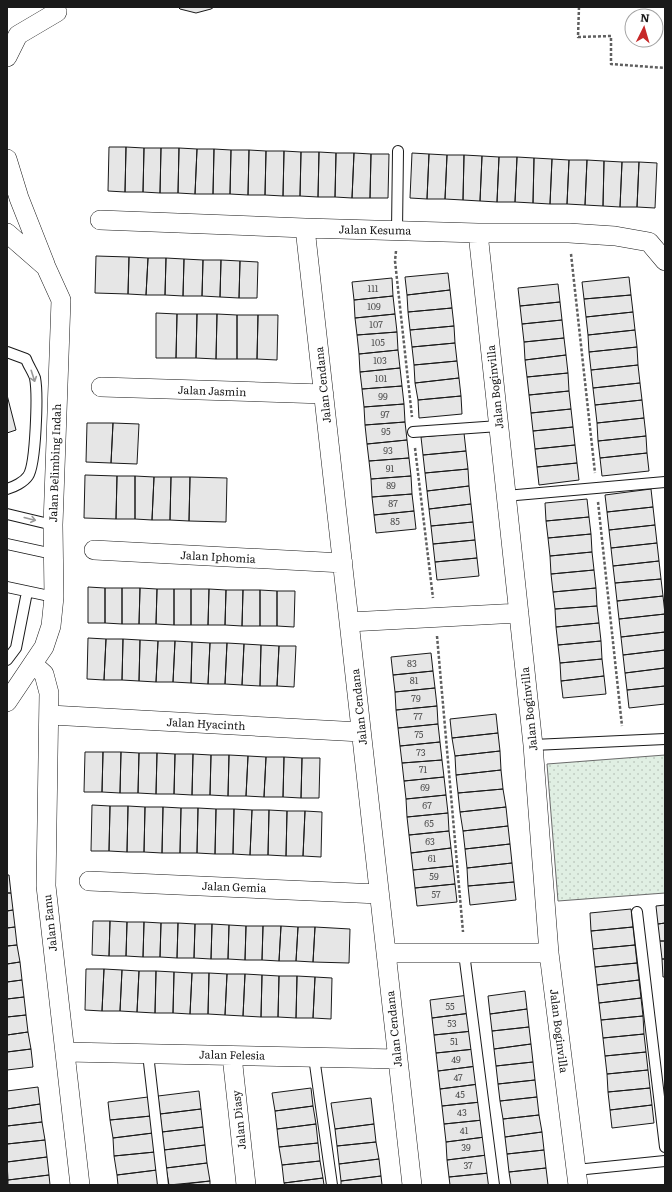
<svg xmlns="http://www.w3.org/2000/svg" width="672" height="1192" font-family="Literata,serif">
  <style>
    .grass { fill: url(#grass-dots); stroke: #6a6a6a }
    .building { fill: #e6e6e6; stroke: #1a1a1a }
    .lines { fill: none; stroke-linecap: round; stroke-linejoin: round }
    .service-casing { stroke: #1a1a1a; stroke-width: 12 }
    .minor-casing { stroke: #1a1a1a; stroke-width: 20 }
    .path { stroke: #5f5f5f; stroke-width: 2.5; stroke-dasharray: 3 2; stroke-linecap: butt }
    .service { stroke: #fff; stroke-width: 10 }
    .minor { stroke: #fff; stroke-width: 19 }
    .oneway { stroke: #989898 }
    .labels { text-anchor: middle; stroke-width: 3; stroke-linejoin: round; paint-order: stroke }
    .number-label { font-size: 9px; fill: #4d4d4d }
    .street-label { font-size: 11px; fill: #1a1a1a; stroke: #fff }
  </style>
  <defs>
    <pattern id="grass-dots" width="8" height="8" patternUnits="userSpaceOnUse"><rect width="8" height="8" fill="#e0efe3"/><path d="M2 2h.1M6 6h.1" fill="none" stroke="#c0ccc2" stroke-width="1.8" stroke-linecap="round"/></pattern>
  </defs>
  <rect width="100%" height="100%" fill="#fff"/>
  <path class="grass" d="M665,755V893L558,901L547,764Z"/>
  <path class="building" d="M178,7H214L211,9L196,13L180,9Z
    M109,147H126L125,192L108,191Z
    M126,147L144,148L143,192H125Z
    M144,148H161L160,193L143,192Z
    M161,148H179L178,193H160Z
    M179,148L197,149L195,194L178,193Z
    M197,149H214L213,194H195Z
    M214,149L231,150L230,194H213Z
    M231,150H249L248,195L230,194Z
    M249,150L266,151L265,195H248Z
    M266,151H284L283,196L265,195Z
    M284,151L301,152L300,196H283Z
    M301,152H319L318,197L300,196Z
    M319,152L336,153L335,197H318Z
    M336,153H354L352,198L335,197Z
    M354,153L371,154L370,198H352Z
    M412,153L429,154L427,199L410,198Z
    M371,154H389L388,198H370Z
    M429,154L447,155L445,199H427Z
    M447,155H464L463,200L445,199Z
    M464,155L482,156L480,201L463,200Z
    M482,156L499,157L497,202L480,201Z
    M499,157H517L515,202H497Z
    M517,157L534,158L533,203L515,202Z
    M534,158L552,159L550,204L533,203Z
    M552,159L569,160L567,204H550Z
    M569,160H587L585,205L567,204Z
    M587,160L604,161L603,206L585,205Z
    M604,161L622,162L620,207L603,206Z
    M622,162H639L637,207H620Z
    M639,162L657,163L655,208L637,207Z
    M96,256L129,257L128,294L95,293Z
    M129,257L148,258L146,295L128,294Z
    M148,258H166L165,295H146Z
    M166,258L184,259L183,296L165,295Z
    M184,259L203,260L202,296H183Z
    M203,260H221L220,297L202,296Z
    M221,260L240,261L239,298L220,297Z
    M240,261L258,262L257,298H239Z
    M448,273L450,290L407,295L405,277Z
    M629,277L631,295L584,299L582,282Z
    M392,278L393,296L354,300L352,282Z
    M558,284L560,302L520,306L518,288Z
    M450,290L452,308L408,312L407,295Z
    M631,295L633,312L586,317L584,299Z
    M393,296L395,314L355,318L354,300Z
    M560,302L562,320L522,324L520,306Z
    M452,308L454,326L410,330L408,312Z
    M633,312L635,330L588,335L586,317Z
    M156,313L177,314L176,358H156Z
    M177,314H197L196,358H176Z
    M197,314H217L216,359L196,358Z
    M217,314L237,315V359H216Z
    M395,314L397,332L357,335L355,318Z
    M237,315H258L257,359H237Z
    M258,315H278L277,360L257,359Z
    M562,320L564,338L524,342L522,324Z
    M454,326L455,343L412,347L410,330Z
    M635,330L637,347L589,352L588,335Z
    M397,332L398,350L359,354L357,335Z
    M564,338L566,355L525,360L524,342Z
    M455,343L457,361L414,365L412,347Z
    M637,347L638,365L591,370L589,352Z
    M398,350L400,368L360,372L359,354Z
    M566,355L568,373L527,377L525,360Z
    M457,361L459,378L415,383L414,365Z
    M638,365L640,383L593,388L591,370Z
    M400,368L402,386L362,389L360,372Z
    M568,373L569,391L529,395L527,377Z
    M459,378L461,396L418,400L415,383Z
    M640,383L642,400L595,405L593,388Z
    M402,386L404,404L364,407L362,389Z
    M569,391L571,409L531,413L529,395Z
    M7,395L16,430L7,433Z
    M461,396L462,414L419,418L418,400Z
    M642,400L644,418L597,423L595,405Z
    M404,404L405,422L365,425L364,407Z
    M571,409L573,427L533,431L531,413Z
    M644,418L646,436L598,441L597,423Z
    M405,422L407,440L367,444L365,425Z
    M87,423H113L111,463L86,462Z
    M113,423L139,424L137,464L111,463Z
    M573,427L575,445L535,449L533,431Z
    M464,433L466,451L423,455L421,437Z
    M646,436L647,453L600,458L598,441Z
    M407,440L409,458L369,461L367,444Z
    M575,445L577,463L537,467L535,449Z
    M466,451L468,469L425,473L423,455Z
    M647,453L649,471L602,476L600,458Z
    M409,458L411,476L371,479L369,461Z
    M577,463L579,480L539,485L537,467Z
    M468,469L469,486L427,491L425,473Z
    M85,475L117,476L116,519L84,518Z
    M117,476H135V519H116Z
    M135,476L154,477L152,520L135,519Z
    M411,476L412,494L372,497L371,479Z
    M154,477H171L170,520H152Z
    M171,477H190L189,521L170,520Z
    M190,477L227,478L226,522L189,521Z
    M469,486L471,504L429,509L427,491Z
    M651,489L653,507L607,512L605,495Z
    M412,494L414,511L374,515L372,497Z
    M587,499L589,517L546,521L545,503Z
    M471,504L473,522L431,526L429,509Z
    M653,507L655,525L609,530L607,512Z
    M414,511L416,529L376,533L374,515Z
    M589,517L591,534L548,538L546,521Z
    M473,522L475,540L433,544L431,526Z
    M655,525L657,543L611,548L609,530Z
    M591,534L592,552L550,556L548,538Z
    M475,540L477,558L435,562L433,544Z
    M657,543L659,561L613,566L611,548Z
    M592,552L594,570L551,574L550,556Z
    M477,558L479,576L437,580L435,562Z
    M659,561L661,579L615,583L613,566Z
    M594,570L596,588L553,592L551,574Z
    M661,579L663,596L617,601L615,583Z
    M88,587L105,588V623H88Z
    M105,588H122V624L105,623Z
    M122,588H140L139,624H122Z
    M140,588L157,589L156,624H139Z
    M596,588L597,606L555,609L553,592Z
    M157,589H174V625L156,624Z
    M174,589H191V625H174Z
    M191,589H209L208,625H191Z
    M209,589L226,590L225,625H208Z
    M226,590H243L242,626L225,625Z
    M243,590H260V626H242Z
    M260,590L277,591V626H260Z
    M277,591H295L294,627L277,626Z
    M663,596L665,614L619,619L617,601Z
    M597,606L599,623L556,627L555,609Z
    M665,614V632L621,637L619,619Z
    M599,623L601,641L558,645L556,627Z
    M665,632V650L623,655L621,637Z
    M88,638L106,639L104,680L87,679Z
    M106,639H123L122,680H104Z
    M123,639L140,640L139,681L122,680Z
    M140,640L158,641L156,682L139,681Z
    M158,641H175L173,682H156Z
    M175,641L192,642L191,683L173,682Z
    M601,641L602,659L560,663L558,645Z
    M192,642L210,643L208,684L191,683Z
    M210,643H227L225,684H208Z
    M227,643L244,644L242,685L225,684Z
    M244,644L261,645L260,686L242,685Z
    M261,645L279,646L277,686H260Z
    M279,646H296L294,687L277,686Z
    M665,650V668L625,673L623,655Z
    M431,653L433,671L393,675L391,657Z
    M602,659L604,676L561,681L560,663Z
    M665,668V686L627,690L625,673Z
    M433,671L435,688L395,692L393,675Z
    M604,676L606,694L563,698L561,681Z
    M665,686V704L629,708L627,690Z
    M435,688L437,706L396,710L395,692Z
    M437,706L438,724L398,728L396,710Z
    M496,714L498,733L452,738L450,719Z
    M438,724L440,742L400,746L398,728Z
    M498,733L500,751L455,756L452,738Z
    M440,742L442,760L402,763L400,746Z
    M500,751L501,770L456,775L455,756Z
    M85,752H103L102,792H84Z
    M103,752H121L120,793L102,792Z
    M121,752L139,753L138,793H120Z
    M139,753H157L156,794L138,793Z
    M157,753L175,754L174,794H156Z
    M175,754H193L192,795L174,794Z
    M193,754L211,755L210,795H192Z
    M211,755H229L228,796L210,795Z
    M229,755L248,756L246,796H228Z
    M248,756L266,757L264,797L246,796Z
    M266,757H284L283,797H264Z
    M284,757L302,758L301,798L283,797Z
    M302,758H320L319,798H301Z
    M442,760L444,777L404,781L402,763Z
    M501,770L503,789L458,793L456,775Z
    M444,777L446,795L406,799L404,781Z
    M503,789L506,807L460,812L458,793Z
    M446,795L448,813L407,817L406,799Z
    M92,805L110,806L109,851H91Z
    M110,806H128L127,852L109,851Z
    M128,806L145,807L144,852H127Z
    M145,807H163L162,853L144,852Z
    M163,807L181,808L180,853H162Z
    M506,807L508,826L463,831L460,812Z
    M181,808H198L197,853H180Z
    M198,808L216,809L215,854L197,853Z
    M216,809H234L233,854H215Z
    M234,809L252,810L250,855L233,854Z
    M252,810H269L268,855H250Z
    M269,810L287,811L286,856L268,855Z
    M287,811H305L303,856H286Z
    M305,811L322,812L321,857L303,856Z
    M448,813L449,831L409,835L407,817Z
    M508,826L510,844L465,849L463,831Z
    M449,831L451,848L411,853L409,835Z
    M510,844L512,863L467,868L465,849Z
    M451,848L453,866L413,870L411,853Z
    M512,863L514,882L468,886L467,868Z
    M453,866L455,884L415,888L413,870Z
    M7,875H9L11,893H7Z
    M514,882L516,900L470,905L468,886Z
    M455,884L457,902L417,906L415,888Z
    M7,893H11L13,910L7,911Z
    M665,905V923L658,924L656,906Z
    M631,909L633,927L591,931L590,913Z
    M13,910L15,927L7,928V911Z
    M93,921H110L109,956L92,955Z
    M110,921L127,922L126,956H109Z
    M127,922H144L143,957L126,956Z
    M144,922L161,923L160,957H143Z
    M161,923H178L177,958L160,957Z
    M178,923L195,924L194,958H177Z
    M665,923V941H660L658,924Z
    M195,924H212L211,959L194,958Z
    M212,924L229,925L228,959H211Z
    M229,925L246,926L245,960L228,959Z
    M246,926H263L262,960H245Z
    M263,926H281L279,961L262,960Z
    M281,926L298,927L296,961H279Z
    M15,927L17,945L7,946V928Z
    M298,927H315L313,962L296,961Z
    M315,927L350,929L349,963L313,962Z
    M633,927L635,945L593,949L591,931Z
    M660,941H665V959H662Z
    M17,945L20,962L7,964V946Z
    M635,945L637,963L595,967L593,949Z
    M662,959H665V977H663Z
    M20,962L22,980L7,982V964Z
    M637,963L639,980L597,985L595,967Z
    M86,969H104L102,1011L85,1010Z
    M104,969L122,970L120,1011H102Z
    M122,970L139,971L137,1012L120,1011Z
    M139,971H156L155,1013L137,1012Z
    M156,971L174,972L173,1013H155Z
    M174,972L192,973L190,1014L173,1013Z
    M192,973H209L208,1014H190Z
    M209,973L227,974L225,1015L208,1014Z
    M227,974H245L243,1016L225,1015Z
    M245,974L262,975L261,1017L243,1016Z
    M262,975L279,976L278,1017H261Z
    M279,976H297L296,1018L278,1017Z
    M297,976L315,977L313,1018H296Z
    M315,977L332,978L331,1019L313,1018Z
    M22,980L24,997L7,999V982Z
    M639,980L641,998L599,1003L597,985Z
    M525,991L527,1009L490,1014L488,996Z
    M469,995L471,1013L432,1018L430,1000Z
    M24,997L26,1015L7,1017V999Z
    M641,998L643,1016L601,1020L599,1003Z
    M527,1009L529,1027L492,1031L490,1014Z
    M471,1013L473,1031L434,1035L432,1018Z
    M26,1015L28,1032L7,1035V1017Z
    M643,1016L644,1034L603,1038L601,1020Z
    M529,1027L531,1044L494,1049L492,1031Z
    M473,1031L475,1049L436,1053L434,1035Z
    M28,1032L31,1049L7,1052V1035Z
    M644,1034L646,1052L605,1056L603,1038Z
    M531,1044L533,1062L496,1066L494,1049Z
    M31,1049L33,1067L7,1070V1052Z
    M475,1049L477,1066L438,1071L436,1053Z
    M646,1052L648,1070L607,1074L605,1056Z
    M533,1062L535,1080L498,1084L496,1066Z
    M477,1066L479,1084L440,1089L438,1071Z
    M648,1070L650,1088L608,1092L607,1074Z
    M535,1080L537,1097L500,1101L498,1084Z
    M479,1084L481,1102L442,1106L440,1089Z
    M38,1087L40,1104L7,1109V1091Z
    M311,1088L313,1106L275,1111L272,1093Z
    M650,1088L652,1105L610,1110L608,1092Z
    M199,1091L201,1109L160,1114L158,1096Z
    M148,1097L151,1116L110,1120L108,1102Z
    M537,1097L539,1115L503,1119L500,1101Z
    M371,1098L374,1124L335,1129L331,1103Z
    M481,1102L483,1120L444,1124L442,1106Z
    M40,1104L42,1122L7,1126V1109Z
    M652,1105L654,1123L612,1128L610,1110Z
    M313,1106L316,1124L277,1129L275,1111Z
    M201,1109L203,1127L162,1132L160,1114Z
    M539,1115L542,1132L505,1137L503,1119Z
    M151,1116L153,1133L113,1138L110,1120Z
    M483,1120L485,1137L446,1142L444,1124Z
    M42,1122L45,1140L7,1144V1126Z
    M316,1124L318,1143L279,1147L277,1129Z
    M374,1124L376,1142L337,1146L335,1129Z
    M203,1127L205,1145L164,1150L162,1132Z
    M542,1132L544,1150L507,1154L505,1137Z
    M153,1133L155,1152L114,1156L113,1138Z
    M485,1137L487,1155L447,1160L446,1142Z
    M45,1140L47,1157L7,1162V1144Z
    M376,1142L379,1159L339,1164L337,1146Z
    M318,1143L320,1161L282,1165L279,1147Z
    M205,1145L207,1163L166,1168L164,1150Z
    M544,1150L546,1168L509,1172L507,1154Z
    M155,1152L157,1170L117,1175L114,1156Z
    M487,1155L489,1173L449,1177L447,1160Z
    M47,1157L49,1175L8,1180L7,1162Z
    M379,1159L381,1176L341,1181L339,1164Z
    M320,1161L323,1178L284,1183L282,1165Z
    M207,1163L210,1181L169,1185L166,1168Z
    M546,1168L548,1185H511L509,1172Z
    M157,1170L159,1185H118L117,1175Z
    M489,1173L490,1185H450L449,1177Z
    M49,1175L50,1185H8V1180Z
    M381,1176L382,1185H341V1181Z
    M323,1178L324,1185H285L284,1183Z
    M210,1181V1185H177Z"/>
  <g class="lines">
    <defs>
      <path id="service" d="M397,230L398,151
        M7,352L26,359C28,365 33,372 35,378C38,393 36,465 28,476C24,482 14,487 7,489
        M413,432L499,426
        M506,496L665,482
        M7,514L53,525
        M7,544L53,554
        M7,587L54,597
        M7,660L16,648L27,592
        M533,745L665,739
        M637,912L665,1147
        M464,953L494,1185
        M148,1054L163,1185
        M314,1057L332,1185
        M576,1170L665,1161"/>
      <path id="minor" d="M7,57L18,35L57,12
        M7,159L19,198L45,264
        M100,220L305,228L478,233H569L615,236L649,242L665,261
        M305,228L412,1185
        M7,233L46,267L61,300L53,525L54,597L51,626L44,647L7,702
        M478,233L533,745L549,953L578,1185
        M101,387L324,394
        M94,550L343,563
        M349,622L519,613
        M34,665L44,674L49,693L46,886L80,1185
        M50,715L361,732
        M89,881L379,894
        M386,953H549
        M66,1052L398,1059
        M232,1056L246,1185"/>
    </defs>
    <use href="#service" class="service-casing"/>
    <use href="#minor" class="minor-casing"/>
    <path class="path" d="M579,7L578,37L611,36V64L665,68
      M396,251L395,261L412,417
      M571,254L595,473
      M415,448L433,598
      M598,502L622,726
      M437,636L463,932"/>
    <use href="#service" class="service"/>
    <use href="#minor" class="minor"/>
  </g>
  <defs><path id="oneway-shaft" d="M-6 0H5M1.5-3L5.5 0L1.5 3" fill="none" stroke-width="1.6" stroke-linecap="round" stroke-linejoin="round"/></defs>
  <g class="oneway">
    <use href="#oneway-shaft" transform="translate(33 376) rotate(72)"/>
    <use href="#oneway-shaft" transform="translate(30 519) rotate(14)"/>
  </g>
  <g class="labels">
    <g class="number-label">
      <text x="373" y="292">111</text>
      <text x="374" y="310">109</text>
      <text x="376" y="328">107</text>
      <text x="378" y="346">105</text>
      <text x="380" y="364">103</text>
      <text x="381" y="382">101</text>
      <text x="383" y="400">99</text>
      <text x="385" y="418">97</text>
      <text x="386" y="435">95</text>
      <text x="388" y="454">93</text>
      <text x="390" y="472">91</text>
      <text x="391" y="489">89</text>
      <text x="393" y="507">87</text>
      <text x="395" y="525">85</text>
      <text x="412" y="667">83</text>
      <text x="414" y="684">81</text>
      <text x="416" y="702">79</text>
      <text x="418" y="720">77</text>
      <text x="419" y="738">75</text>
      <text x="421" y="756">73</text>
      <text x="423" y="773">71</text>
      <text x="425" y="791">69</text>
      <text x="427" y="809">67</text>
      <text x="429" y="827">65</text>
      <text x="430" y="845">63</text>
      <text x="432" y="862">61</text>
      <text x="434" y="880">59</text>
      <text x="436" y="898">57</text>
      <text x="450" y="1010">55</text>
      <text x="452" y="1027">53</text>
      <text x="454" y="1045">51</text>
      <text x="456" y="1063">49</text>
      <text x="458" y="1081">47</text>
      <text x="460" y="1098">45</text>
      <text x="462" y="1116">43</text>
      <text x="464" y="1134">41</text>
      <text x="466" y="1151">39</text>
      <text x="468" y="1169">37</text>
    </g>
    <g class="street-label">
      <text transform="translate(375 230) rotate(1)" y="4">Jalan Kesuma</text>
      <text transform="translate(323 385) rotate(-96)" y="4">Jalan Cendana</text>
      <text transform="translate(495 387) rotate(-96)" y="4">Jalan Boginvilla</text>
      <text transform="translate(212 391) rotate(2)" y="4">Jalan Jasmin</text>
      <text transform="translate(55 463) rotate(-88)" y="4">Jalan Belimbing Indah</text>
      <text transform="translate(218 557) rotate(3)" y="4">Jalan Iphomia</text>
      <text transform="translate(359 707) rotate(-96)" y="4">Jalan Cendana</text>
      <text transform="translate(529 709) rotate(-96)" y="4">Jalan Boginvilla</text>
      <text transform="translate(206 724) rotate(3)" y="4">Jalan Hyacinth</text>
      <text transform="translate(234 887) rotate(2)" y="4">Jalan Gemia</text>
      <text transform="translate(50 923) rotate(-96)" y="4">Jalan Eanu</text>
      <text transform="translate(394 1029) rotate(-96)" y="4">Jalan Cendana</text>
      <text transform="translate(559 1031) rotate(83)" y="4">Jalan Boginvilla</text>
      <text transform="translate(232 1055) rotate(1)" y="4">Jalan Felesia</text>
      <text transform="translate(239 1120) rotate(-96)" y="4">Jalan Diasy</text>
    </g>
  </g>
  <rect width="672" height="1192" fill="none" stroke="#1a1a1a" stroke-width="16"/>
  <g transform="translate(644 28) rotate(5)"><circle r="19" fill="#ffffff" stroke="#a3a3a3"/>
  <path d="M0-3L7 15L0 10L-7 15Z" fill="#c62828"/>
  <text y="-6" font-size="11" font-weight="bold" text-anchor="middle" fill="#1a1a1a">N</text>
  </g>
</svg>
